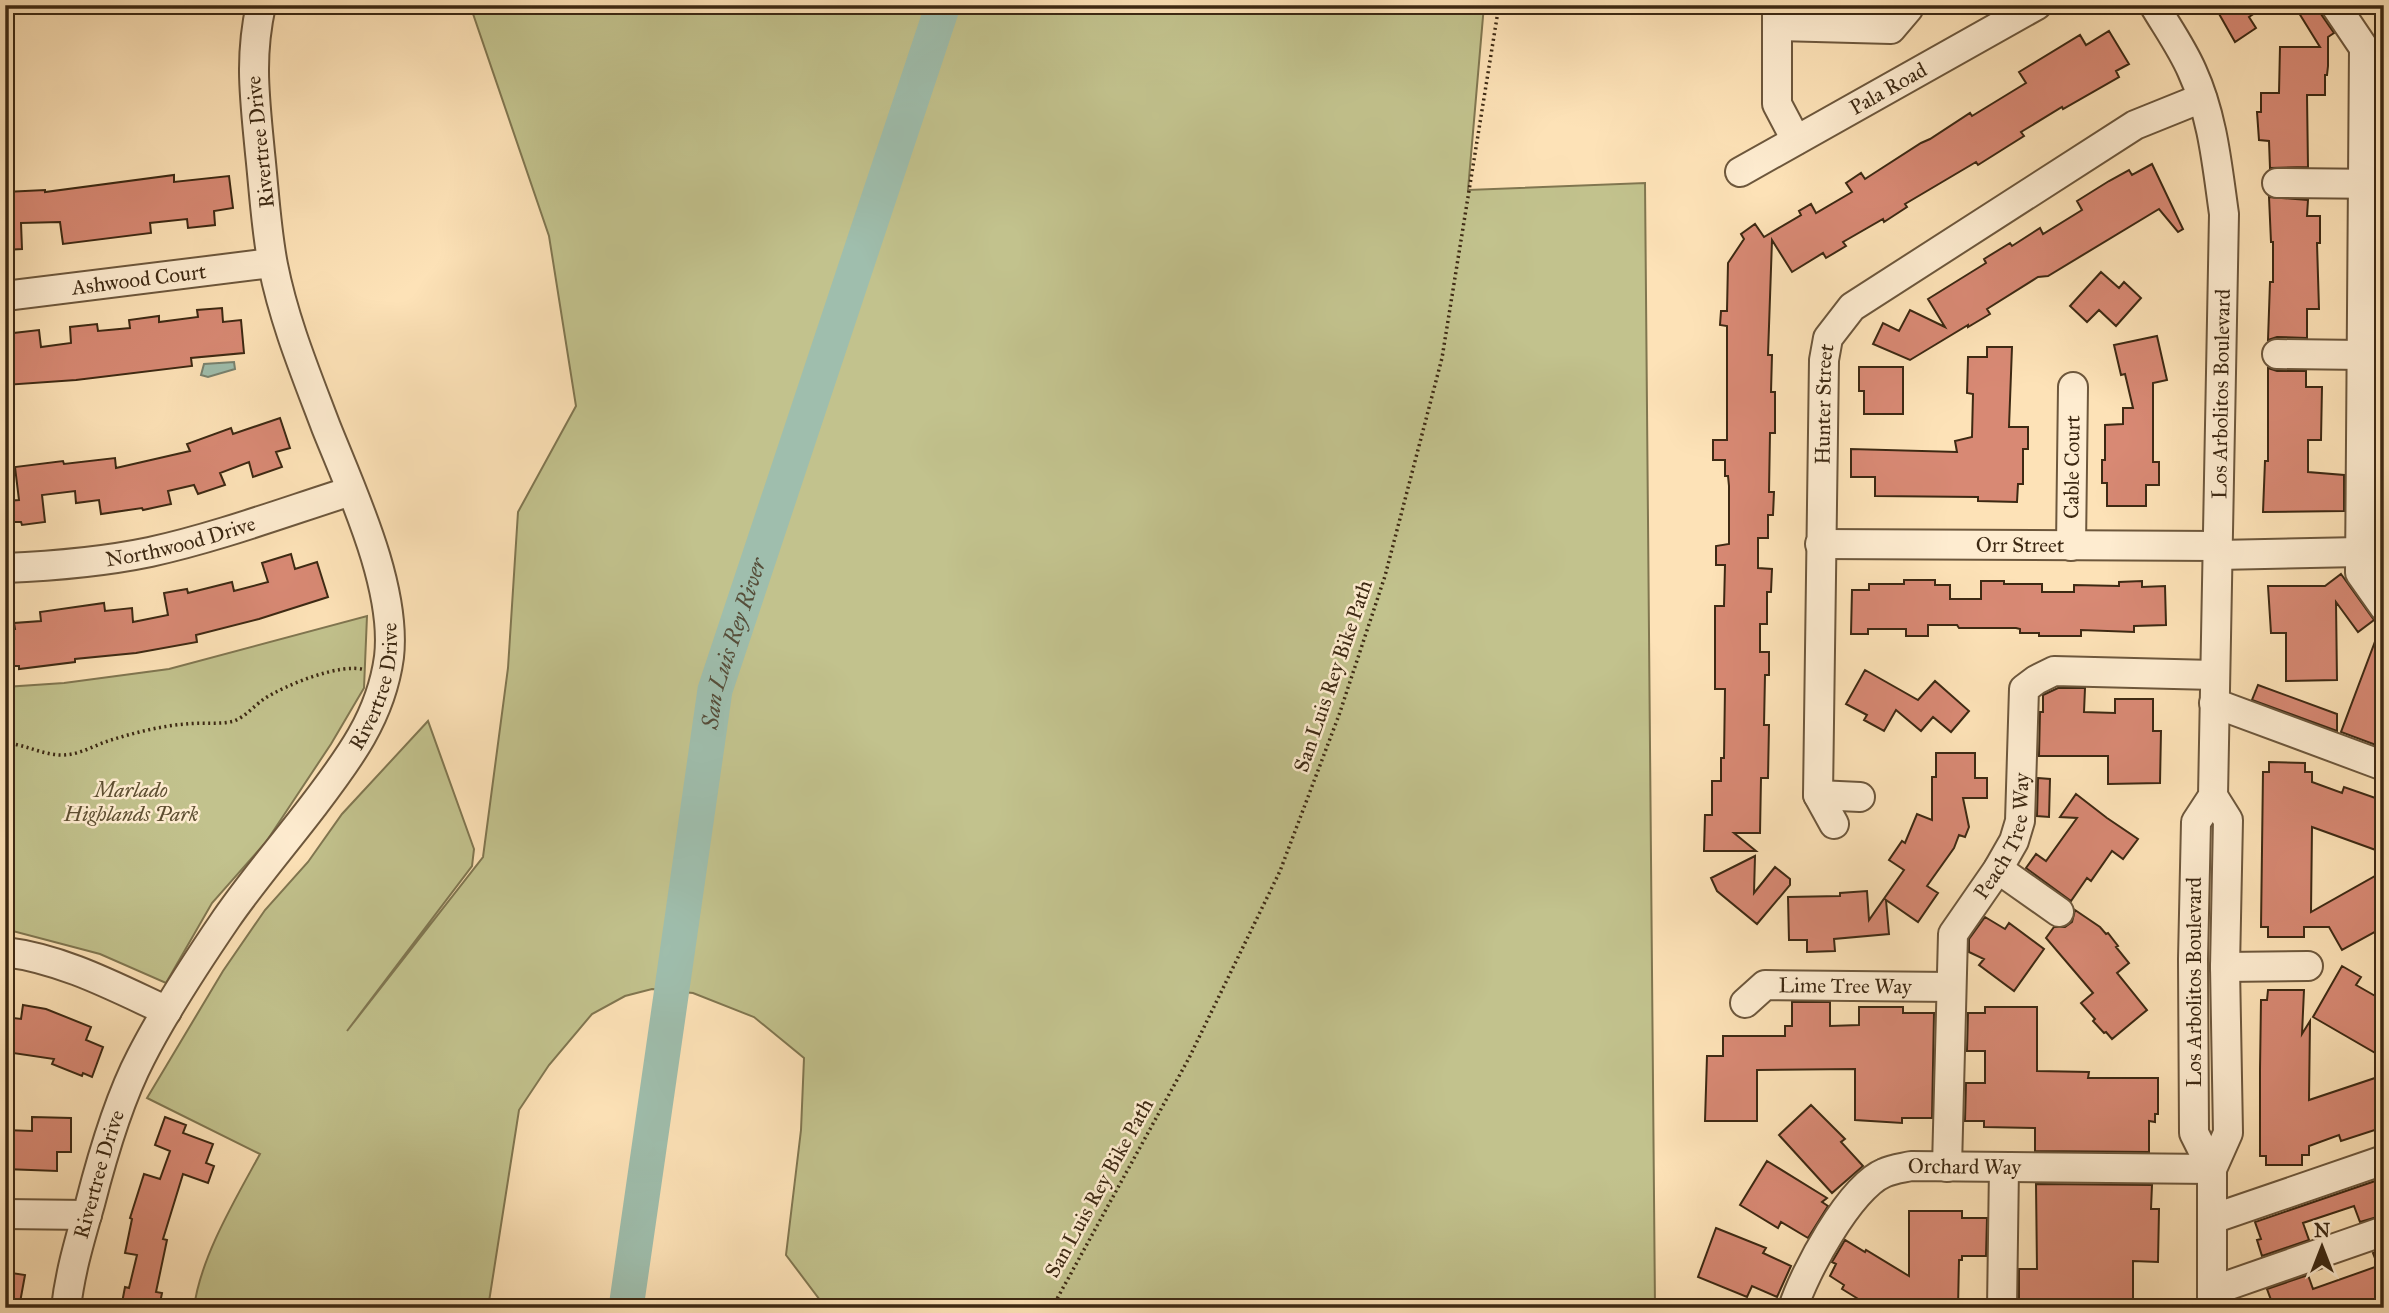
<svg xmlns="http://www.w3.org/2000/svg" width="2389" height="1313" font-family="'IM FELL Great Primer',serif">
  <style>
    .green { fill: #c2c28d; stroke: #807650; stroke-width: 2 }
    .water { fill: #9fbead; stroke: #78826f; stroke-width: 2 }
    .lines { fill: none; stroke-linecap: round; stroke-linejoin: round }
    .river { stroke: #9fbead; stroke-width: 35 }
    .building { fill: #d88974; stroke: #3d2913; stroke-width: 2 }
    .minor-casing { stroke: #6d573c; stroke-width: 32 }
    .path { stroke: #3d2913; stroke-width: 3.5; stroke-dasharray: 2 3.5; stroke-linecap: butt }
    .minor { stroke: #feecd0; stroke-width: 28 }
    .labels { text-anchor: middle; stroke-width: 5; stroke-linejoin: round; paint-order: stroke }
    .street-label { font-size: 21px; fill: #3d2913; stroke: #feecd0 }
    .park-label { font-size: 21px; font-style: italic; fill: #5e4f32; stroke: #feecd0 }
    .water-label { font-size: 23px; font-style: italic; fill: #564e3a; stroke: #feecd0 }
  </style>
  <rect width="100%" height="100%" fill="#fde2b7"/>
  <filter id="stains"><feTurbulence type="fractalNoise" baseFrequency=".00286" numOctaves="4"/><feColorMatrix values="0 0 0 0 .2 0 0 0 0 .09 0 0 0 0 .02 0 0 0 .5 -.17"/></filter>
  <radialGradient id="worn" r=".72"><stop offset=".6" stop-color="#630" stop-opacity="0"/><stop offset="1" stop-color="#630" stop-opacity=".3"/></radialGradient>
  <path class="green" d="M470,5H1484L1468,190L1645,183L1655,1308H826L786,1255L801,1130L804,1058L754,1017L693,993L652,989L625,996L592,1014L549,1065L519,1110L488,1308H194C200,1258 236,1198 260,1154L147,1098L223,971L265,910L308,862L342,814L428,721L474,849L472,866L347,1031L483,857L508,668L518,512L576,406L549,236Z
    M367,616L364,688L331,744L266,842L212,903L166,983L100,954L5,929V687L64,683L169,669Z"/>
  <path class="water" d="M234,362L235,369L208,377L201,375L204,364Z"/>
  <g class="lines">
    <path class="river" id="s1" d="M626,1308L715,690L943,5"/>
  </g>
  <path class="building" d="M2214,5H2267L2249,17L2256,28L2235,42Z
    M2294,5H2319L2321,14L2334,33L2328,37V66L2327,75H2325V95H2307L2308,167L2270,168L2269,141L2259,140L2257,112H2261V93H2279L2280,47H2320Z
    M2109,31L2129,64L2116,71L2119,77L2063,109L2062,107L2021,132L2024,136L1978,165L1976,162L1905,204L1907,207L1884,222L1883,219L1843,242L1846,246L1826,258L1823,253L1792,272L1772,240L1768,355H1772L1771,392H1775V433H1770L1769,492H1774L1773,515H1768V538H1758V568L1772,569L1771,592H1767V624H1760V652H1769V675H1765L1764,725H1769L1768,778H1761L1760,833H1734L1756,851H1704L1705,815H1712V781H1721V758H1724L1725,689H1715V606H1724L1725,565H1716V546L1729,544V486L1728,476H1725V460H1713V440H1727V326L1720,325L1721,311H1727L1728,263L1744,239L1741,234L1755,224L1764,237L1801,215L1799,211L1811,204L1816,213L1852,192L1846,183L1861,173L1865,179L1921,143L1930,139L1970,113L1972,116L2026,83L2019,72L2080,35L2086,45Z
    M2152,164L2183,229L2178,232L2159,209L2048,276L2038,277L1987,309L1990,314L1968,327V325L1910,360L1873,344L1883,323L1899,331L1910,310L1945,327L1928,299L1986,263L1984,259L2010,243L2012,246L2040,228L2043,234L2082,210L2077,201L2109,181L2129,170L2132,175Z
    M174,175V182L229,176L233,208L214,211L215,225L188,228L187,219L150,223L151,233L63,244L60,222L21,223L22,249L5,250V192L45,190V192Z
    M2269,197L2308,200L2307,216H2320V243H2317L2319,309H2307V338L2277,337L2268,340L2270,282H2273V242H2271Z
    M2101,272L2119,288L2124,282L2141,298L2116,326L2099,310L2087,322L2070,306Z
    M222,308L223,322L241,320L244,353L191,358L192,366L76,380L5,385V334L39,330L41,347L71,343L70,327L97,324L98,331L130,328L129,320L159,316V322L198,317L197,310Z
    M2157,336L2167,380L2153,383V462H2159V485H2146V506H2107V483H2102V460H2105V425L2123,424V408H2133L2125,374L2121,375L2114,345Z
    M1987,347H2012L2009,427H2028V449H2023V484H2018L2017,502L1978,501V497L1875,496V477H1851V449L1957,452L1955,441L1972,437L1973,394L1967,393L1968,357H1987Z
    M1859,367H1903V414H1864V391H1859Z
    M2268,368L2277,371H2306V387H2322L2321,440H2308V472L2344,475V511L2263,512L2265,461H2268Z
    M280,418L290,448L276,452L282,467L253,477L249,462L220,473L225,485L198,494L194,485L168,491L171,504L143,510L142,508L101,514L99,500L76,503L75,491L42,495L45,522L22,525L21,522H5V501L19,500L15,467L63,461L64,464L115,458L116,468L190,451L187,444L231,428L233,434Z
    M2377,475H2384V515H2377Z
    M291,554L295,569L317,562L328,597L259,619L196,635L197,642L136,653L75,659V662L19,669V666H5V629H15L14,623L41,621L40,612L104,603L105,611L132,608L133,622L168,615L164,593L187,589L188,593L232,582L234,591L268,582L262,563Z
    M2341,574L2374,620L2358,632L2336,602L2337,680L2286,681V633H2271L2268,586H2325Z
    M1904,580H1935V585H1950V599H1981V581H2004V584H2042V592H2074V585L2119,586V582L2142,581V587L2165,586L2166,625L2134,626V632L2081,630V636H2039V633H2020V629L2016,628H1959L1957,625H1928V636H1906V629H1868V634H1851L1852,590H1869V584H1904Z
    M2382,623H2384V748L2341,732Z
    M1865,670L1918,700L1935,681L1969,711L1951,732L1933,717L1921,731L1896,710L1884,731L1864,720L1867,715L1846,704Z
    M2258,685L2337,714V731L2252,700Z
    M2058,688H2085L2084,712L2115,713V699H2153V731H2161L2160,783L2108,784V756H2039L2040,712H2043V695Z
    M1936,753H1975V778H1987V798H1963L1969,827L1965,837L1959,835L1954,848L1927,886L1938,893L1918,922L1886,900L1889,934L1834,939L1835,951L1807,952V940H1789L1788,897L1840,896V893L1867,891L1869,920L1904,870L1889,860L1902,841L1905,843L1917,814L1932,820V777H1936Z
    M2269,762L2305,763V772H2312V782L2342,793L2344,787L2384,801V853L2312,827L2311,912L2384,871V927L2342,950L2329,927H2304V937H2268V927H2261L2263,772H2269Z
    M2038,778L2050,779L2049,817L2037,816Z
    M2076,794L2107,818L2138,839L2123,859L2112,851L2091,881L2087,878L2071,901L2026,868L2036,854L2046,861L2077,818L2060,817Z
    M1755,856L1754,893L1775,867L1790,879V885L1757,924L1717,891L1711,878Z
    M2075,910L2100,927L2106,934L2108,933L2118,946L2116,947L2129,963L2117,973L2147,1010L2112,1039L2106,1032L2104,1033L2093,1021L2095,1019L2081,1003L2093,993L2046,938L2054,927H2065L2072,922Z
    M1985,917L2005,929L2009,923L2044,949L2014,991L1979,965L1984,959L1969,952V939Z
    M2342,966L2361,977L2356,985L2384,1001V1058L2313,1017Z
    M2268,990H2304L2302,1034L2310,1021L2309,1100L2384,1075V1127L2341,1141L2339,1135L2309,1146V1155H2302V1165H2266V1156H2260V1070L2261,1000H2267Z
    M1792,1002H1830V1026L1859,1025V1007H1903V1013H1934L1932,1118H1902V1123L1855,1120V1069L1757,1070V1121H1705L1707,1056H1723V1036H1785V1026H1792Z
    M23,1005L46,1009L91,1027L86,1040L103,1047L92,1077L83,1073L82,1076L52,1064L54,1059L6,1052L8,1039H5V1017L21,1019Z
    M1985,1007H2037V1071L2089,1072L2088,1078H2158V1114H2155V1122L2149,1121V1152L2035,1151V1128L1984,1127V1121H1965L1966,1083H1985V1051H1967L1968,1013H1985Z
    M1811,1105L1845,1139L1841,1142L1863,1166L1832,1193L1779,1135Z
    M32,1117L71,1118V1152H57V1171L5,1169V1130L32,1131Z
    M165,1117L186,1125L183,1133L213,1144L206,1163L214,1166L208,1183L183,1174L163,1239L167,1240L156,1292L162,1293L159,1308H121L125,1287L129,1288L137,1255L125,1253L132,1219L130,1218L144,1174L160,1179L170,1151L155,1145Z
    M1767,1161L1827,1198L1822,1202L1828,1206L1808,1238L1781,1222L1778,1228L1740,1205Z
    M2384,1178V1215L2360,1222L2354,1206L2303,1223L2309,1240L2262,1256L2257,1240L2261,1239L2255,1222Z
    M2036,1184L2152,1185L2151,1209H2159L2158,1262L2133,1261V1304H2126V1308L2019,1307V1269H2037Z
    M1909,1211H1962V1218H1987L1986,1256H1962V1260H1959L1958,1308H1873L1842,1289L1844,1285L1830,1276L1836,1264L1832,1262L1845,1240L1865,1252L1866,1250L1909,1276Z
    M1716,1228L1766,1248L1763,1253L1791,1266L1777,1297L1752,1286L1747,1297L1698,1277Z
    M2384,1249V1308H2274L2267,1289L2308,1275L2313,1289L2378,1266L2373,1253Z
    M5,1272L25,1275L19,1308H5Z"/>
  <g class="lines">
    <defs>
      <g id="minor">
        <path d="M1777,5V104L1796,140"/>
        <path d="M2154,5C2167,27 2182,48 2192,71C2213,117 2217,165 2224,214L2213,796L2196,822L2193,959L2194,1133L2212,1169"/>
        <path d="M2335,5L2364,48L2360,573L2384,607"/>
        <path d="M1777,26L1891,29L1908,9V5"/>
        <path id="s2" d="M1740,172L2037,5"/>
        <path d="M2277,183L2384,184"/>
        <path id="s3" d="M5,296L272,263"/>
        <path d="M2277,354L2362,355"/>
        <path id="s4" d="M1820,544L2218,546"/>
        <path id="s5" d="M2071,546L2073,387"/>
        <path d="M2218,555L2360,552"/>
        <path id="s6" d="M5,568C54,566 102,562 150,552C218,537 285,512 351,491"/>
        <path d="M2214,703L2384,766"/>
        <path d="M1818,795L1860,797"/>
        <path id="s7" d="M1834,824L1818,795L1824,360L1828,338L1852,307L2135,125L2202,98"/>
        <path d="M1998,869L2059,912"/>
        <path d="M5,952C63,959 115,987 167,1011"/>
        <path d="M2225,967L2308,966"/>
        <path id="s8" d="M1745,1003L1765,985L1951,987"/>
        <path id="s9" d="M1947,1167L1953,934L1998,869L2014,841L2020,821L2024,689L2036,680L2054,671L2214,675"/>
        <path d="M5,1214L87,1215"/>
        <path d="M2212,1219L2384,1160"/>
        <path d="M2212,1291L2384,1231"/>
        <path id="s10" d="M66,1308C70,1272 80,1239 90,1204C102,1157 118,1101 141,1057C165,1010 196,963 226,919C253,880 284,844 313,806C348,760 381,717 389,657C397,587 352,492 326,427C306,374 284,321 273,265C266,229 264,190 260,153C255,99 249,59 261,5"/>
        <path id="s11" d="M1793,1308C1804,1273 1850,1187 1884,1173C1892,1169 1902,1168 1911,1166L2212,1169"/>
        <path d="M2002,1308L2004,1167"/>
        <path d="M2212,1308V1169L2228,1133L2225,967L2228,820L2213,796"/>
      </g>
    </defs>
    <use href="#minor" class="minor-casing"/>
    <path class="path" d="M5,743C25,744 42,755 62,755C79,755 93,746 108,741C133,733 160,726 186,724C202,722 219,725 234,721C245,717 255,705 264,699C285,685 342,662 365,670
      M1052,1308L1189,1058L1280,871L1339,715L1385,576L1442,358L1499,5"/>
    <use href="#minor" class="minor"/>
  </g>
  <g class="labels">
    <g class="street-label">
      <text dy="7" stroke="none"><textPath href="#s2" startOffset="170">Pala Road</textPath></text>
      <text transform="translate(260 142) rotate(-96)" y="7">Rivertree Drive</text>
      <text dy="7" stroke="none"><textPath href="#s3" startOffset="135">Ashwood Court</textPath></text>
      <text transform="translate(2221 394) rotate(-89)" y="7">Los Arbolitos Boulevard</text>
      <text dy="7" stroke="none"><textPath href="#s7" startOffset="424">Hunter Street</textPath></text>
      <text dy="7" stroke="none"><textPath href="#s5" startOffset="79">Cable Court</textPath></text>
      <text dy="7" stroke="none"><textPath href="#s6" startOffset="178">Northwood Drive</textPath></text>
      <text dy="7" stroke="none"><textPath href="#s4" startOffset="200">Orr Street</textPath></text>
      <text transform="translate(1333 676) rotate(-71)" y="7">San Luis Rey Bike Path</text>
      <text dy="7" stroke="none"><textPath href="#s10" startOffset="705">Rivertree Drive</textPath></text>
      <text dy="7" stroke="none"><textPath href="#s9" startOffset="346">Peach Tree Way</textPath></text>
      <text transform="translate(2194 982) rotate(-90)" y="7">Los Arbolitos Boulevard</text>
      <text dy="7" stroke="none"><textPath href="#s8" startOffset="107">Lime Tree Way</textPath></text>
      <text dy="7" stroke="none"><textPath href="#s11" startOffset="247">Orchard Way</textPath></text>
      <text dy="7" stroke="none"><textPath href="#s10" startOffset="138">Rivertree Drive</textPath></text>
      <text transform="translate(1099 1188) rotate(-61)" y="7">San Luis Rey Bike Path</text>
    </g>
    <g class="park-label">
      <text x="131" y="797">Marlado<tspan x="131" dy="24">Highlands Park</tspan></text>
    </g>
    <g class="water-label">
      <text dy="8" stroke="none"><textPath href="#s1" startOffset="674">San Luis Rey River</textPath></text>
    </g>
  </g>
  <rect width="2389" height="1313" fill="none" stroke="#fde2b7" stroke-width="28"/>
  <rect x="7" y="7" width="2375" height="1299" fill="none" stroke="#3d2913" stroke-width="3.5"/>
  <rect x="14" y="14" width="2361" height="1285" fill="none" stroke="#3d2913" stroke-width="2"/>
  <g transform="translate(2322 1247)" stroke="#feecd0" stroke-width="5" paint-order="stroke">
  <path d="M0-5L12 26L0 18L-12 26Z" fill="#3d2913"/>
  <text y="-10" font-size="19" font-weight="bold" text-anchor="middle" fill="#3d2913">N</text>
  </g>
  <rect width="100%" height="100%" filter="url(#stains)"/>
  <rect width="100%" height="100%" fill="url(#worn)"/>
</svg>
